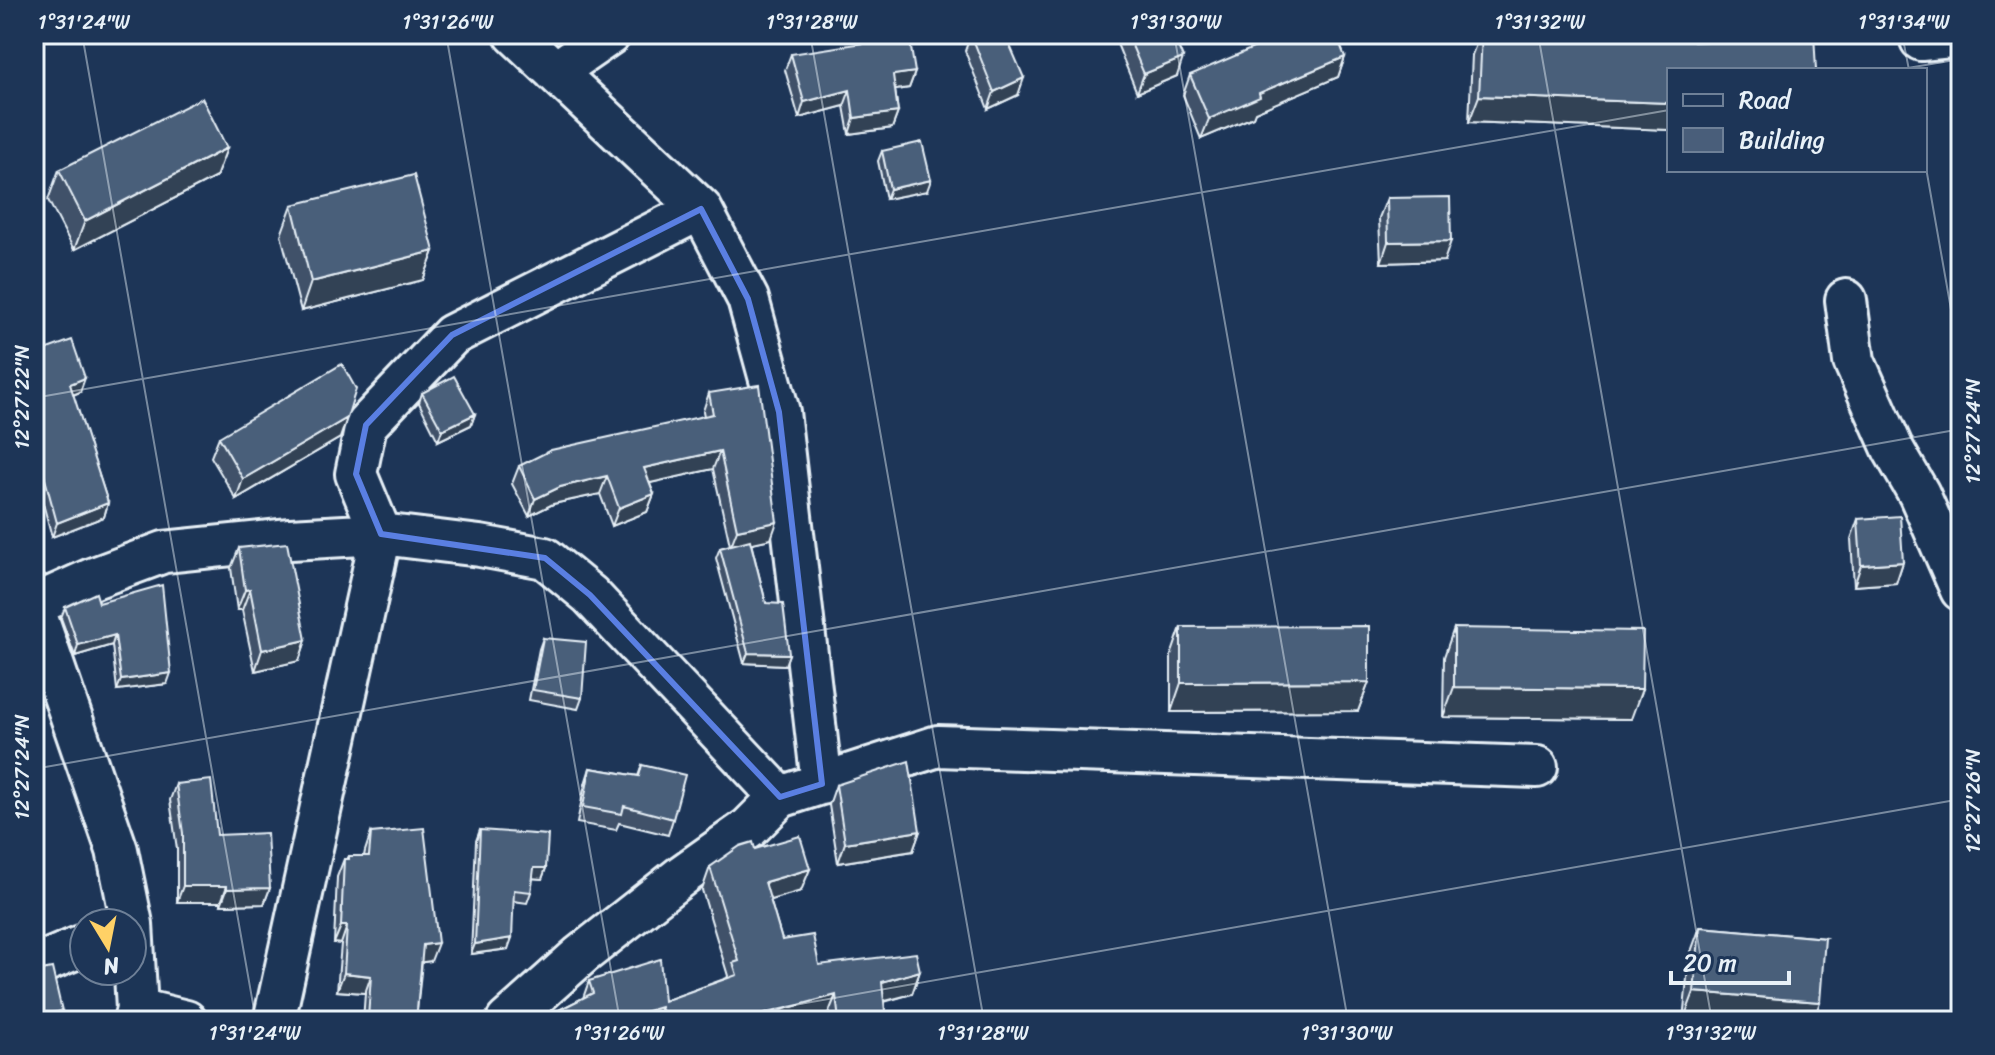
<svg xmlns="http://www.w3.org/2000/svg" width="1995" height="1055" font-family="Sriracha,sans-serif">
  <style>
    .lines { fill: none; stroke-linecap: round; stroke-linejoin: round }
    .minor-casing { stroke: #e8f1f8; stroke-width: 46 }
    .minor { stroke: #1d3557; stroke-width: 40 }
    .wall { fill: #3f5169; stroke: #e8f1f8; stroke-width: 2 }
    .shaded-wall { fill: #334255; stroke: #e8f1f8; stroke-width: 2 }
    .building { fill: #495e7a; stroke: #e8f1f8; stroke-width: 2 }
    .marked { fill: none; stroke: #5a7fe2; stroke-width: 6; stroke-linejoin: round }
    .ticks { fill: none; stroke: #e8f1f8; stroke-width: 2; stroke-opacity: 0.45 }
    .neatline { fill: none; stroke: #e8f1f8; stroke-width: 3 }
    .ticks-label { font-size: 20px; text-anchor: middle; fill: #e8f1f8 }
  </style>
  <rect width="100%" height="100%" fill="#1d3557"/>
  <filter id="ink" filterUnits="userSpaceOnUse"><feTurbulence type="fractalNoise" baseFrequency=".0125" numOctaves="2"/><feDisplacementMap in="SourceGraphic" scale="16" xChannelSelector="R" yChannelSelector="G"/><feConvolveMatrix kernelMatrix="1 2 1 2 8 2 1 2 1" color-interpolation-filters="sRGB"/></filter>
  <g filter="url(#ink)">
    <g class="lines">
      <defs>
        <path id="minor" d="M515,34L701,209L748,299L779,412L822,784
          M1921,40L1961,36
          M555,72L610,34
          M1846,300L1854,361L1893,449L1919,494L1961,590
          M34,605L94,578L164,552L290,539L381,534L480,546L545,558L590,595L780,797
          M34,609L117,850L132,924L137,1009L134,1021
          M34,966L84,945
          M137,1009L186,1021
          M274,1021L381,534L356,474L366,425L452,335L701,209
          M507,1021L581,955L684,874L749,828L780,797L938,746L1537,767"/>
      </defs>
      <use href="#minor" class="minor-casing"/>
      <use href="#minor" class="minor"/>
    </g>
    <path class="wall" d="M971,34L1018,95L988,109L965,51Z
      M1113,34H1173L1177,76L1137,93Z
      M1480,34H1621L1669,70V130L1469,122L1472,55Z
      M791,54L915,72L909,88L895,90L898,112L892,128L849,134L844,106L799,118L785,70Z
      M1345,57L1338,77L1255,112L1253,117L1201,139L1183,95L1190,75Z
      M227,148L216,177L74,250L48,200L59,170Z
      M882,151L927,191L886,199L878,161Z
      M1387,198L1444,261L1381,263L1379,218Z
      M292,205L434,251L423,280L301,311L281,235Z
      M34,354L80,392L73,395L108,503L104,517L52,537L34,470Z
      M422,393L475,414L471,425L438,441L419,403Z
      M709,393L771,539L751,543L766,603L789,654L785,665L744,663L716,558L720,548L730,545L713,469L649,483L654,494L647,512L612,526L600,494L553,504L529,516L512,484L519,466L704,416L703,411Z
      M219,437L340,438L236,499L211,457Z
      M1858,519L1903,562L1896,583L1854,586L1851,539Z
      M239,548L306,640L299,661L255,671L242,610H237L231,568Z
      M99,603L167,684L117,690L112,645L75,656L61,618L65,607Z
      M1181,627L1369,682L1358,711L1171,712V656Z
      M1454,628L1631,719L1443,717L1444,657Z
      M543,638L582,698L578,709L529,700L539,649Z
      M642,765L673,819L668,835L619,823L616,830L577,823L585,784L590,768L638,776Z
      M176,784L217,835L270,888L264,904L221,905V902H177V849L170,800Z
      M836,785L920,831L913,851L838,863L829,805Z
      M480,830L546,868L542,879L533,878L531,892L527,903L513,901L508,949L471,954L476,841Z
      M371,833L431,961L422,962L416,1021H363L365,993L337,991L341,944L334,943L337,877L344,859H347L349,856H364L365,851Z
      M755,849L801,891L770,900L782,940L819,965L920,971L912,994L884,1002L886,1021H828L827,1017L814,1021H537L583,998L589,981L664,1001L727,978L728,976L702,890L710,867Z
      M1700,927L1825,938L1683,1021L1689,957Z"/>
    <path class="shaded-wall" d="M1093,34H1108L1091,39Z
      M43,46L39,57L34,59V49Z
      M1345,57L1338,77L1255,112L1253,117L1201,139L1209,119L1259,93Z
      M1183,58L1177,76L1137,93L1144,74Z
      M915,72L909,88L888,91L893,75Z
      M1024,78L1018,95L988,109L994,92Z
      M850,90L844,106L799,118L804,102Z
      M1479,96L1669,103V130L1469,122Z
      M898,112L892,128L849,134L854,118Z
      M227,148L216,177L74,250L85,221Z
      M931,180L927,191L886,199L890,189Z
      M1451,241L1444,261L1381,263L1388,242Z
      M434,251L423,280L301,311L311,282Z
      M85,378L80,392L65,398L70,384Z
      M475,414L471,425L438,441L442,430Z
      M347,418L340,438L236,499L243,479Z
      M720,451L713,469L637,486L644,468Z
      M607,476L600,494L553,504L529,516L535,499L560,487Z
      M654,494L647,512L612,526L619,508Z
      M108,503L104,517L52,537L57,523Z
      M777,522L771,539L730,548L737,530Z
      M1903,562L1896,583L1854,586L1861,565Z
      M250,589L242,610H237L245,590Z
      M115,635L112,645L75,656L78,645Z
      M306,640L299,661L255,671L262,650Z
      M748,653L789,654L785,665L744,663Z
      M171,673L167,684L117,690L121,680Z
      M1369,682L1358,711L1171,712L1181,683Z
      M1454,687L1642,689L1631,719L1443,717Z
      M920,831L913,851L838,863L845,843Z
      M534,868H546L542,879L530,878Z
      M810,869L801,891L757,904L765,882Z
      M183,886H227L221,902H177Z
      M270,888L264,904L221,905L227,889Z
      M341,926H347L341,944L334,943Z
      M512,938L508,949L471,954L475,944Z
      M438,943L431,961L417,963L423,945Z
      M920,971L912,994L874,1004L882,982Z
      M344,973L371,976L365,993L337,991Z
      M1694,992L1820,1002L1813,1021H1683Z
      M836,995L827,1017L814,1021H740Z
      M661,1007L656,1021H614Z
      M62,1011L58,1021H34V1017Z
      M368,1018L407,1021H367Z"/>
    <path class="building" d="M34,34H38L43,46L34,49Z
      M971,34H1005L1024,78L994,92Z
      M1127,34H1173L1183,58L1144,74Z
      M1286,34H1336L1345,57L1259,93L1260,97L1209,119L1190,75Z
      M1482,34H1621L1694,37V42L1814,34L1816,70H1669V103L1479,96Z
      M909,36L915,72L893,75L898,112L854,118L850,90L804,102L791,54Z
      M202,98L227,148L85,221L59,170Z
      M922,142L931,180L890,189L882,151Z
      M414,175L434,251L311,282L292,205Z
      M1450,197L1451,241L1388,242L1387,198Z
      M72,340L85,378L70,384L108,503L57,523L34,438V354Z
      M342,364L356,389L347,418L243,479L219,437Z
      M454,376L475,414L442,430L422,393Z
      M759,385L777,522L737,530L720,451L644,468L654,494L619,508L607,476L560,487L535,499L519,466L551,450L713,414L709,393Z
      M1900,516L1903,562L1861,565L1858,519Z
      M750,540L766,603L783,604L789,654L748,653L720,548Z
      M287,543L306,640L262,650L250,589L245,590L239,548Z
      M162,585L171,673L121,680L115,635L78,645L65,607L96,593L99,603Z
      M1369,626V682L1181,683V627Z
      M1454,628L1643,631L1642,689L1454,687Z
      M543,638L586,642L582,698L533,690Z
      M909,761L920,831L845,843L836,785Z
      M642,765L685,775L673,819L624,806L622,814L583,807L590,768L639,776Z
      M211,780L217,835L267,833L270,888L227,889V886H183V833L176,784Z
      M424,828L438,943L423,945L416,1021L368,1018L371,976L344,973L347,926H341L344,859H349V856H369L371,833Z
      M480,830L548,835L546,868H534L531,892L514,890L512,938L475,944Z
      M800,836L810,869L765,882L782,940L813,935L819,965L916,953L920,971L882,982L886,1021H839L836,995L740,1021H666L661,1007L614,1021H537L593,993L589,981L660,959L664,1001L737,975L733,963L739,961L710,867L740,846L753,842L755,849Z
      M1700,927L1825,938L1820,1002L1694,992Z
      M52,968L62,1011L34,1017V969L37,971Z"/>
  </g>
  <path class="marked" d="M701,209L748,299L779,412L822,784L780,797L590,595L545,558L381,534L356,474L366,425L452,335Z"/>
  <path class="ticks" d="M82,34L256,1021M446,34L620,1021M810,34L984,1021M1174,34L1348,1021M1538,34L1712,1021M1902,34L1909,70M1896,70L1961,59M1925,162L1961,366M34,398L1669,110M34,769L1961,429M704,1021L1961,799"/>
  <rect width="1995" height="1055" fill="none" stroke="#1d3557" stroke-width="88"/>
  <rect x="1667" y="68" width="260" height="104" fill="#1d3557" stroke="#6e8097" stroke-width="2"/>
  <rect x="1683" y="94" width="40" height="12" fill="#1d3557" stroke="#6e8097" stroke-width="2"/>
  <text x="1739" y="108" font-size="24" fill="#e8f1f8">Road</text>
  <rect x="1683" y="128" width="40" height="24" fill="#495e7a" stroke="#6e8097" stroke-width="2"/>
  <text x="1739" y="148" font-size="24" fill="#e8f1f8">Building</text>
  <g transform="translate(108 947) rotate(170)"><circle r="38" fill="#1d3557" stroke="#6e8097" stroke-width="2"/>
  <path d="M0-6L14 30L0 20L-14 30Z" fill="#ffd166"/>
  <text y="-12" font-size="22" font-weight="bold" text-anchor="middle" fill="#e8f1f8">N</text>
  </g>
  <path d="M1671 971v12h118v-12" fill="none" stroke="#e8f1f8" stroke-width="4"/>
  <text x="1683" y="971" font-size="24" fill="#e8f1f8" stroke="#1d3557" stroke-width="6" paint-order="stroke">20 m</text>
  <rect x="44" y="44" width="1907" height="967" class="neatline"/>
  <g class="ticks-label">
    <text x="84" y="29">1°31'24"W</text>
    <text x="448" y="29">1°31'26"W</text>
    <text x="812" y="29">1°31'28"W</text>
    <text x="1176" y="29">1°31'30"W</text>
    <text x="1540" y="29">1°31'32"W</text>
    <text x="1904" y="29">1°31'34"W</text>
    <text transform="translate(22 397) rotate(-90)" y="7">12°27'22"N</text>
    <text transform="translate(1973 431) rotate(-90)" y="7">12°27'24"N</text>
    <text transform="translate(22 767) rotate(-90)" y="7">12°27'24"N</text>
    <text transform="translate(1973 801) rotate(-90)" y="7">12°27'26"N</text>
    <text x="255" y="1040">1°31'24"W</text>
    <text x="619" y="1040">1°31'26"W</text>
    <text x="983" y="1040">1°31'28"W</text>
    <text x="1347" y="1040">1°31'30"W</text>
    <text x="1711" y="1040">1°31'32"W</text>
  </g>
</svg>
